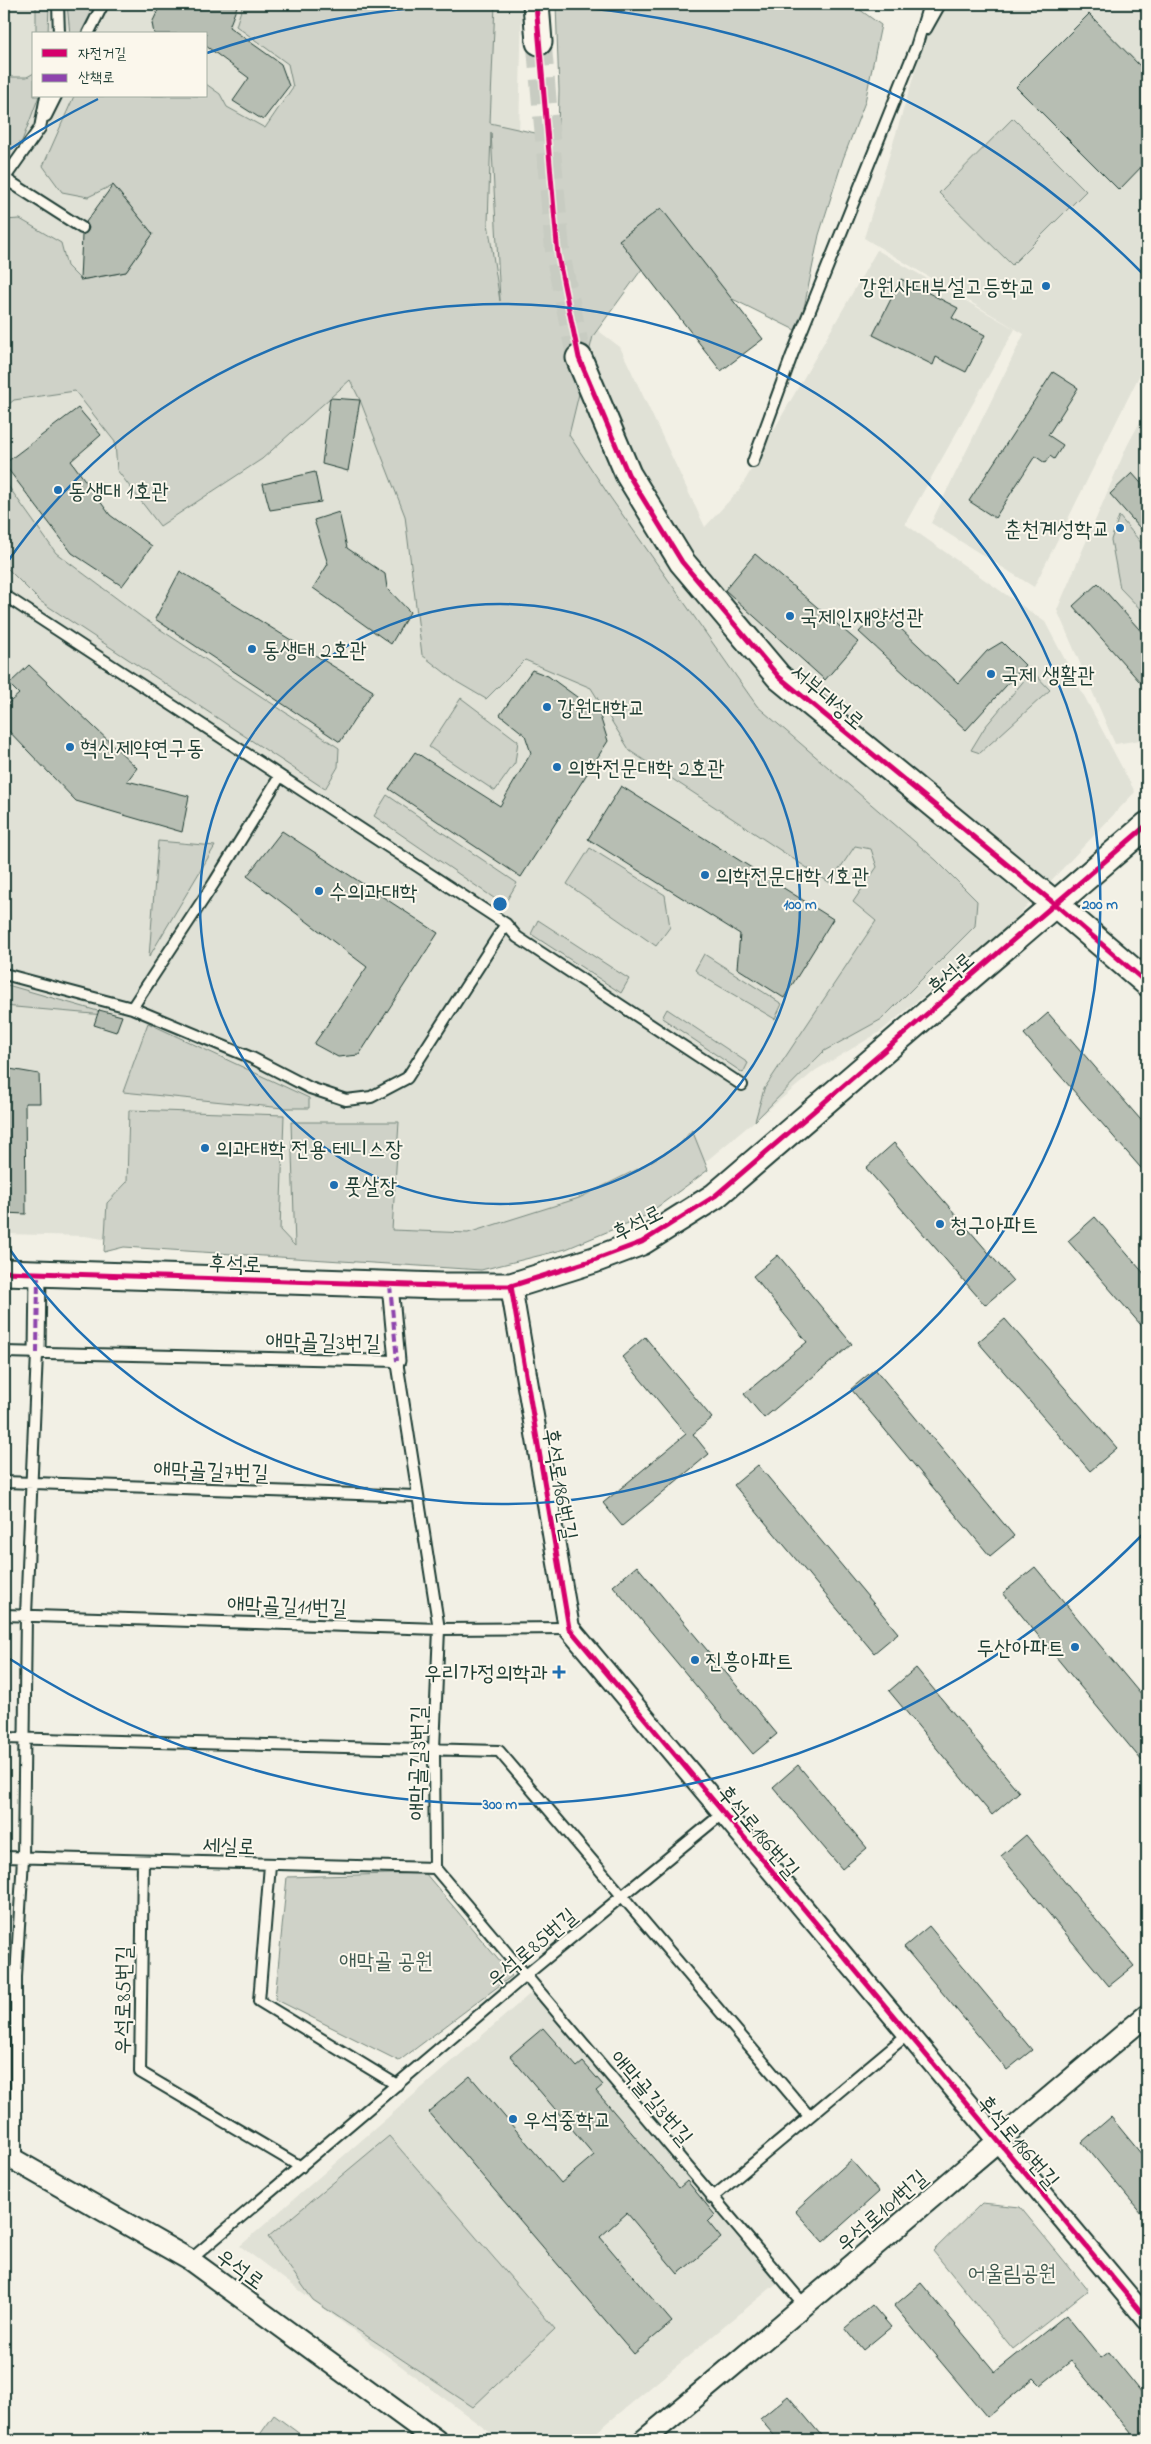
<svg xmlns="http://www.w3.org/2000/svg" width="1151" height="2444" font-family="'Indie Flower','Poor Story',sans-serif">
  <style>
    .built { fill: #e0e1d6; fill-rule: evenodd }
    .green { fill: #cfd2c8; stroke: #77887e; fill-rule: evenodd }
    .building { fill: #b7beb3; stroke: #1f3d34 }
    .lines { fill: none; stroke-linecap: round; stroke-linejoin: round }
    .tertiary-tunnel { stroke: #c8ccc2; stroke-width: 25; stroke-dasharray: 25 12; stroke-linecap: butt }
    .service-casing { stroke: #1f3d34; stroke-width: 14 }
    .pedestrian-casing { stroke: #1f3d34; stroke-width: 19 }
    .minor-casing { stroke: #1f3d34; stroke-width: 24 }
    .tertiary-casing { stroke: #1f3d34; stroke-width: 29 }
    .service { stroke: #fbf7ec; stroke-width: 10 }
    .pedestrian { stroke: #fbf7ec; stroke-width: 15 }
    .minor { stroke: #fbf7ec; stroke-width: 20 }
    .tertiary { stroke: #fbf7ec; stroke-width: 25 }
    .quiet { stroke: #8e44ad; stroke-width: 4; stroke-dasharray: 8 4; stroke-linecap: butt }
    .cycleway-casing { stroke: #fbf7ec; stroke-width: 8 }
    .cycleway { stroke: #d6006c; stroke-width: 5 }
    .ring { fill: none; stroke: #1f6fb2; stroke-width: 2.5 }
    .poi-dot { fill: #1f6fb2; stroke: #fbf7ec; stroke-width: 2 }
    .labels { text-anchor: middle; stroke-width: 4; stroke-linejoin: round; paint-order: stroke }
    .poi-label { font-size: 22px; fill: #1f3d34; stroke: #fbf7ec; text-anchor: start }
    .street-label { font-size: 22px; fill: #1f3d34; stroke: #fbf7ec }
    .park-label { font-size: 22px; fill: #425b52; stroke: #fbf7ec }
    .centre { fill: #1f6fb2; stroke: #fbf7ec; stroke-width: 2.5 }
    .ring-label { font-size: 15px; text-anchor: middle; font-weight: bold; fill: #1f6fb2; stroke: #fbf7ec; stroke-width: 4; stroke-linejoin: round; paint-order: stroke }
  </style>
  <rect width="100%" height="100%" fill="#f2f0e5"/>
  <filter id="ink" filterUnits="userSpaceOnUse"><feTurbulence type="fractalNoise" baseFrequency=".02" numOctaves="2"/><feDisplacementMap in="SourceGraphic" scale="10" xChannelSelector="R" yChannelSelector="G"/><feConvolveMatrix kernelMatrix="1 2 1 2 8 2 1 2 1" color-interpolation-filters="sRGB"/></filter>
  <g filter="url(#ink)">
    <path class="built" d="M4,4H522L516,269L620,347L705,527L740,489L877,250L1015,329L905,524L1045,622L1135,792L1011,923L880,1032L816,1070L699,1167L458,1248L276,1243L133,1244L85,1236L4,1234ZM34,34H206V96H34Z
      M933,4H1147V360L1034,587L931,523L1024,334L864,238L935,6Z
      M1147,409V739L1115,744L1057,610L1127,446Z
      M532,1992L777,2283L587,2440H500L240,2246Z"/>
    <path class="green" d="M36,4H49L48,34H36Z
      M67,4H96L80,34H70Z
      M243,4H495L490,123L558,138L559,90L556,4H852L881,25L865,102L843,159L819,235L799,332L650,258L593,336L569,435L610,497L757,706L936,860L977,901L975,926L882,1019L824,1051L755,1121L764,1089L876,921L853,902L877,867L871,849L855,846L830,883L630,751L591,688L525,660L486,699L457,682L422,655L405,516L360,400L350,380L262,459L160,526L117,470L115,442L75,391L14,400L4,408V220L20,219L61,243L67,266L81,280L126,272L153,234L113,185L88,197L62,192L43,166L74,96H206V84L220,94L227,107L265,128L293,87L288,64L236,26ZM491,132L500,300V301L488,223Z
      M34,73V96H39L22,141L4,156V77H27Z
      M1013,118L1086,191L1012,265L939,193Z
      M4,480L56,553L143,618L339,748L338,767L325,789L40,601L4,565Z
      M1119,516L1147,550V616L1120,588L1111,540Z
      M1032,671L1050,690L980,753L971,750L985,727Z
      M461,698L518,741L515,763L495,791L429,747Z
      M387,795L517,883L504,905L374,816Z
      M158,841L215,846L149,957Z
      M590,848L665,895L670,927L656,946L567,884Z
      M538,920L629,979L621,993L531,934Z
      M704,954L782,1004L775,1019L702,976L695,970Z
      M4,984L115,1016L4,1006Z
      M667,1009L748,1063L743,1073L662,1018Z
      M148,1023L309,1098V1108H283L123,1092Z
      M129,1110L284,1115L280,1230L295,1246L291,1122H399L392,1230L468,1233L579,1198L640,1168L680,1144L692,1130L708,1170L645,1216L566,1249L481,1270L124,1247L104,1252L107,1203L127,1182Z
      M425,1873L512,1976L399,2061L275,1999L287,1877Z
      M389,2136L555,2329L473,2407L313,2300L268,2237Z
      M982,2203L1020,2207L1088,2290L1013,2349L933,2251Z
      M274,2415L308,2440H256Z"/>
    <path class="building" d="M161,4H238L229,27L281,64L289,86L263,120L233,101L249,78L206,46V34H154L152,23Z
      M1089,14L1147,73V161L1119,190L1016,87Z
      M113,185L153,234L126,272L80,280L82,235L87,232L89,228L86,222Z
      M661,208L763,339L721,371L619,240Z
      M901,279L958,308L952,318L985,335L966,372L936,357L933,365L873,335Z
      M1053,372L1078,388L1048,435L1063,445L1054,459L1050,456L1045,463L1035,456L995,518L969,501Z
      M330,398L360,400L348,471L322,464Z
      M78,408L101,435L71,461L110,515L152,546L122,586L72,553L4,464Z
      M315,472L321,502L270,510L263,484Z
      M1132,473L1147,490V536L1110,494Z
      M339,512L347,548L385,574L387,588L410,612L391,644L313,588L328,564L314,520Z
      M755,554L858,642L825,680L725,590Z
      M180,571L373,691L340,742L155,619Z
      M1098,583L1147,638V690L1073,606Z
      M880,609L958,683L987,651L1002,642L1025,665L966,730L859,632Z
      M29,665L137,768L127,781L189,796L182,832L76,801L4,726V707L19,694L9,684Z
      M532,670L548,676L599,713L608,741L521,877L389,789L415,752L500,806L531,753L525,735L500,715Z
      M621,786L833,919L784,998L737,968L740,934L588,839Z
      M282,831L438,933L359,1055L338,1057L314,1044L367,967L247,876Z
      M99,1010L122,1016L116,1032L94,1025Z
      M1048,1013L1147,1127V1175L1024,1034Z
      M4,1068L39,1074L40,1103H25L26,1214L4,1213Z
      M894,1143L1013,1281L985,1305L866,1168Z
      M1095,1217L1147,1277V1332L1068,1241Z
      M778,1255L852,1344L764,1418L744,1394L807,1342L753,1276Z
      M1005,1319L1117,1448L1090,1471L978,1342Z
      M645,1337L712,1418L693,1434L709,1454L622,1526L603,1503L686,1434L622,1357Z
      M875,1369L1014,1536L990,1556L851,1389Z
      M758,1465L898,1633L874,1653L734,1485Z
      M637,1566L777,1734L753,1754L613,1586Z
      M1035,1567L1147,1702V1767L1003,1593Z
      M916,1668L1019,1792L992,1815L889,1691Z
      M798,1765L867,1848L842,1869L773,1787Z
      M1026,1835L1134,1966L1109,1986L1001,1856Z
      M929,1926L1032,2050L1007,2070L904,1947Z
      M543,2028L577,2067L583,2062L603,2085L596,2091L679,2188L687,2181L715,2215L708,2222L721,2238L678,2274L627,2213L600,2237L672,2322L634,2354L428,2112L470,2076L561,2183L594,2155L510,2056Z
      M1111,2117L1147,2161V2220L1082,2142Z
      M851,2160L879,2192L823,2242L795,2211Z
      M921,2283L995,2372L1066,2315L1101,2358L1109,2352L1147,2399V2440H1137L1071,2361L1041,2385L1034,2378L987,2417L894,2306Z
      M872,2305L891,2327L863,2350L845,2328Z
      M788,2396L825,2440H778L760,2419Z"/>
    <g class="lines">
      <path class="tertiary-tunnel" d="M539,42L558,256L579,358"/>
      <defs>
        <path id="service" d="M58,4L59,34
          M926,29L940,4
          M88,34L103,4
          M46,116L56,96
          M4,178L82,228
          M4,179L40,128L46,96
          M753,462L792,355L916,47L929,4
          M4,595L506,924L517,937L742,1085
          M4,974L132,1008L214,883L280,776
          M132,1008L252,1058L310,1088L346,1100L371,1097L407,1078L506,924
          M4,1352L397,1361L439,1629L434,1749L435,1868L806,2307
          M4,1482L416,1496
          M4,1615L439,1629L569,1628
          M4,1738L499,1751L809,2116
          M4,1857L435,1868
          M143,1861L140,2072L301,2167
          M270,1865L259,2001L397,2085
          M4,1977H16
          M16,2160V1977L23,1858L26,1615L37,1353
          M712,2198L908,2034
          M190,2260L526,1975L723,1813"/>
        <path id="pedestrian" d="M390,1285L397,1361
          M37,1353L38,1273"/>
        <path id="minor" d="M511,1286L569,1628L1147,2319
          M4,2154L190,2260L436,2440
          M644,2440C813,2300 979,2156 1147,2015"/>
        <path id="tertiary" d="M536,4L539,42
          M579,358L628,474L682,562L779,677L1055,904L1147,983
          M4,1272L441,1286H511L594,1260L642,1242L715,1196L1147,825"/>
      </defs>
      <use href="#service" class="service-casing"/>
      <use href="#pedestrian" class="pedestrian-casing"/>
      <use href="#minor" class="minor-casing"/>
      <use href="#tertiary" class="tertiary-casing"/>
      <use href="#service" class="service"/>
      <use href="#pedestrian" class="pedestrian"/>
      <use href="#minor" class="minor"/>
      <use href="#tertiary" class="tertiary"/>
      <path class="quiet" d="M390,1285L397,1361
        M37,1353L38,1273"/>
      <defs>
        <path id="cycleway" d="M536,4L558,256L579,358L628,474L682,562L779,677L1055,904L1147,983
          M4,1272L441,1286H511L594,1260L642,1242L715,1196L1147,825
          M511,1286L569,1628L1147,2319"/>
      </defs>
      <use href="#cycleway" class="cycleway-casing"/>
      <use href="#cycleway" class="cycleway"/>
    </g>
  </g>
  <g class="ring">
    <circle cx="500" cy="904" r="300"/>
    <path d="M6 564A600 600 0 1 1 6 1244"/>
    <path d="M1142 1535A900 900 0 0 1 10 1659M10 149A900 900 0 0 1 98 99M207 53A900 900 0 0 1 1142 273"/>
  </g>
  <g class="poi-dot">
    <circle cx="1046" cy="286" r="5"/>
    <circle cx="58" cy="490" r="5"/>
    <circle cx="1120" cy="528" r="5"/>
    <circle cx="790" cy="616" r="5"/>
    <circle cx="252" cy="649" r="5"/>
    <circle cx="991" cy="674" r="5"/>
    <circle cx="547" cy="707" r="5"/>
    <circle cx="70" cy="747" r="5"/>
    <circle cx="557" cy="767" r="5"/>
    <circle cx="705" cy="875" r="5"/>
    <circle cx="319" cy="891" r="5"/>
    <circle cx="205" cy="1148" r="5"/>
    <circle cx="334" cy="1185" r="5"/>
    <circle cx="940" cy="1224" r="5"/>
    <circle cx="1075" cy="1647" r="5"/>
    <circle cx="695" cy="1660" r="5"/>
    <path d="M556.5 1664.5h5v5h5v5h-5v5h-5v-5h-5v-5h5z"/>
    <circle cx="513" cy="2119" r="5"/>
  </g>
  <g class="labels">
    <g class="poi-label">
      <text x="1036" y="294" text-anchor="end">강원사대부설고등학교</text>
      <text x="68" y="498">동생대 1호관</text>
      <text x="1110" y="536" text-anchor="end">춘천계성학교</text>
      <text x="800" y="624">국제인재양성관</text>
      <text x="262" y="657">동생대 2호관</text>
      <text x="1001" y="682">국제 생활관</text>
      <text x="557" y="715">강원대학교</text>
      <text x="80" y="755">혁신제약연구동</text>
      <text x="567" y="775">의학전문대학 2호관</text>
      <text x="715" y="883">의학전문대학 1호관</text>
      <text x="329" y="899">수의과대학</text>
      <text x="215" y="1156">의과대학 전용 테니스장</text>
      <text x="344" y="1193">풋살장</text>
      <text x="950" y="1232">청구아파트</text>
      <text x="1065" y="1655" text-anchor="end">두산아파트</text>
      <text x="705" y="1668">진흥아파트</text>
      <text x="548" y="1680" text-anchor="end">우리가정의학과</text>
      <text x="523" y="2127">우석중학교</text>
    </g>
    <g class="street-label">
      <text transform="translate(828 696) rotate(40)" y="8">서부대성로</text>
      <text transform="translate(950 973) rotate(-41)" y="8">후석로</text>
      <text transform="translate(637 1222) rotate(-27)" y="8">후석로</text>
      <text transform="translate(235 1263) rotate(2)" y="8">후석로</text>
      <text transform="translate(323 1341) rotate(1)" y="8">애막골길3번길</text>
      <text transform="translate(211 1470) rotate(2)" y="8">애막골길7번길</text>
      <text transform="translate(561 1484) rotate(80)" y="8">후석로186번길</text>
      <text transform="translate(287 1605) rotate(2)" y="8">애막골길11번길</text>
      <text transform="translate(417 1763) rotate(-89)" y="8">애막골길3번길</text>
      <text transform="translate(759 1831) rotate(50)" y="8">후석로186번길</text>
      <text transform="translate(229 1845) rotate(2)" y="8">세실로</text>
      <text transform="translate(531 1947) rotate(-40)" y="8">우석로85번길</text>
      <text transform="translate(122 2000) rotate(-89)" y="8">우석로85번길</text>
      <text transform="translate(652 2097) rotate(50)" y="8">애막골길3번길</text>
      <text transform="translate(1019 2141) rotate(50)" y="8">후석로186번길</text>
      <text transform="translate(881 2210) rotate(-41)" y="8">우석로101번길</text>
      <text transform="translate(241 2268) rotate(36)" y="8">우석로</text>
    </g>
    <g class="park-label">
      <text x="386" y="1968">애막골 공원</text>
      <text x="1012" y="2280">어울림공원</text>
    </g>
  </g>
  <circle cx="500" cy="904" r="8" class="centre"/>
  <g class="ring-label">
    <text x="800" y="909">100 m</text>
    <text x="1100" y="909">200 m</text>
    <text x="500" y="1809">300 m</text>
  </g>
  <rect width="1151" height="2444" fill="none" stroke="#fbf7ec" stroke-width="20"/>
  <rect x="10" y="10" width="1131" height="2424" fill="none" stroke="#1f3d34" stroke-width="2" filter="url(#ink)"/>
  <rect x="32" y="32" width="175" height="65" fill="#fbf7ec" stroke="#a3ada2"/>
  <rect x="42" y="49" width="25" height="8" fill="#d6006c" stroke="#a3ada2"/>
  <text x="78" y="58" font-size="15" fill="#1f3d34">자전거길</text>
  <rect x="42" y="74" width="25" height="8" fill="#8e44ad" stroke="#a3ada2"/>
  <text x="78" y="82" font-size="15" fill="#1f3d34">산책로</text>
</svg>
